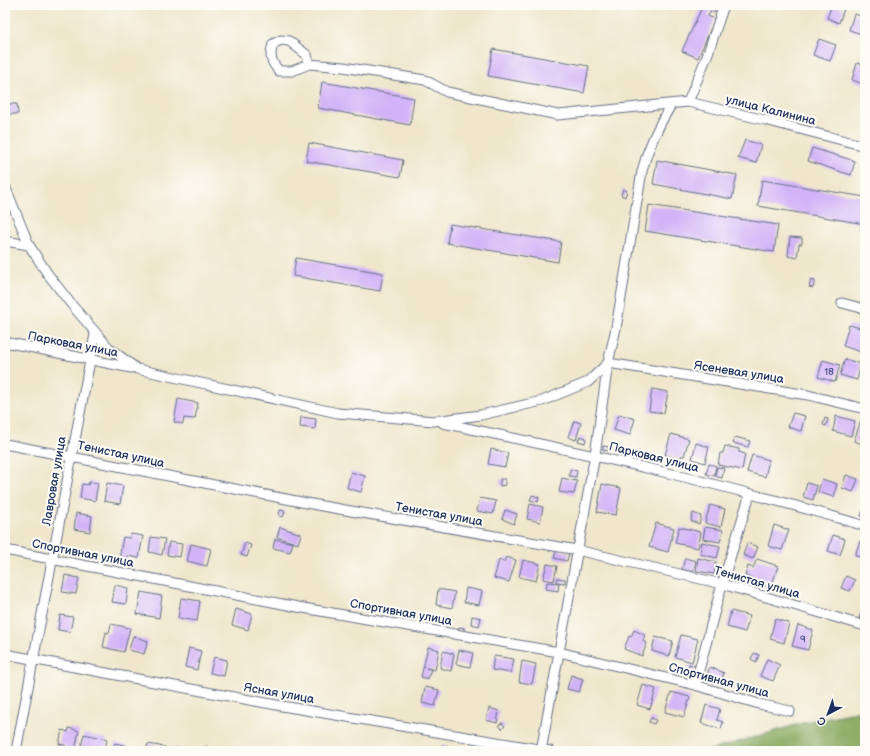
<svg xmlns="http://www.w3.org/2000/svg" width="870" height="756" font-family="'Balsamiq Sans',sans-serif">
  <style>
    .forest { fill: #84a65a; stroke: #506a5c }
    .building { fill: #d2b3f7 }
    .lines { fill: none; stroke-linecap: round; stroke-linejoin: round }
    .minor-casing { stroke: #656f84; stroke-width: 11 }
    .minor { stroke: #fff; stroke-width: 9 }
    .labels { text-anchor: middle; stroke-width: 4; stroke-linejoin: round; paint-order: stroke }
    .number-label { font-size: 10px; fill: #495084 }
    .street-label { font-size: 12px; fill: #1b2f5e; stroke: #fdfcf7 }
  </style>
  <rect width="100%" height="100%" fill="#fdfcf7"/>
  <filter id="ink" filterUnits="userSpaceOnUse"><feTurbulence type="fractalNoise" baseFrequency=".025" numOctaves="2"/><feDisplacementMap in="SourceGraphic" scale="8" xChannelSelector="R" yChannelSelector="G"/><feConvolveMatrix kernelMatrix="1 2 1 2 8 2 1 2 1" color-interpolation-filters="sRGB"/></filter>
  <filter id="wash" filterUnits="userSpaceOnUse"><feTurbulence type="fractalNoise" baseFrequency=".012" numOctaves="4" result="noise"/><feDisplacementMap in="SourceGraphic" scale="16" xChannelSelector="R" yChannelSelector="G"/><feGaussianBlur stdDeviation="0.9" result="paint"/><feColorMatrix in="noise" values="0 0 0 0 0 0 0 0 0 0 0 0 0 0 0 0 0 1.4 0 .05"/><feComposite in="paint" operator="in"/></filter>
  <g filter="url(#wash)">
    <rect width="100%" height="100%" fill="#efe6cb"/>
    <path class="forest" d="M865,710V751H707L809,721Z"/>
    <g id="blocks">
      <path class="building" d="M703,5H713L712,7L716,9L714,13L710,11L708,16L715,19L698,58L682,51Z
        M832,5L844,9L839,23L827,18Z
        M854,14L865,17L862,34L849,30Z
        M819,39L836,45L830,61L813,55Z
        M493,49L589,66L584,93L488,76Z
        M857,63L865,65L863,84L852,80Z
        M322,82L414,98L410,125L318,108Z
        M5,104H17L18,114H5Z
        M745,140L761,145L756,163L738,158Z
        M309,143L403,160L400,177L306,161Z
        M812,148L855,161L851,175L808,161Z
        M657,160L737,175L732,199L653,184Z
        M762,180L865,197V224L758,206Z
        M623,189L627,191L625,197L621,195Z
        M649,205L778,225L774,252L645,231Z
        M450,224L561,242L558,262L447,243Z
        M790,237L802,238V244H799L797,258L788,256Z
        M296,258L383,273L380,291L293,276Z
        M811,280L815,281L813,288L809,287Z
        M849,325L865,329V339L861,352L843,346Z
        M845,359L861,364L857,380L840,375Z
        M823,360L840,365L835,382L818,377Z
        M865,364V374L862,373Z
        M652,389L668,392L664,413L649,411Z
        M178,399L198,403L195,419L184,418L183,424L174,422Z
        M793,413L805,416L801,431L788,427Z
        M619,414L635,419L630,435L614,430Z
        M836,416L855,421L851,436L833,431Z
        M301,417L316,419L315,429L300,427Z
        M825,418L828,419L826,426L823,425Z
        M574,421L581,423L576,440L568,437Z
        M860,423L865,425V445L854,441Z
        M671,434L689,439L684,456H681L680,459L665,455Z
        M580,436L586,438L585,443L578,441Z
        M735,437L750,441L748,447L733,443Z
        M696,443L709,447L705,463L692,459Z
        M603,446L609,447L608,451L603,450Z
        M725,446L739,449V452L745,454L742,470L718,465L720,453H723Z
        M491,449L508,453L505,467L488,464Z
        M752,455L769,460L765,477L747,472Z
        M709,464L716,466L714,476L706,474Z
        M717,467L724,468L722,478L715,476Z
        M570,469L577,471L576,477L569,476Z
        M351,472L365,476L361,492L347,488Z
        M846,475L858,479L853,492L842,488Z
        M562,478L577,481L574,494L559,492Z
        M500,479H505V485L500,486Z
        M822,479L837,484L834,497L818,492Z
        M89,482L98,483L95,501L80,498L82,484L88,485Z
        M107,483L123,486L120,504L104,501Z
        M807,483L817,486L813,500L803,497Z
        M602,484L621,488L616,515L597,512Z
        M532,495L539,497L538,502L530,500Z
        M480,498L496,501L493,514L477,511Z
        M530,504L543,507L540,522L527,519Z
        M710,505L725,509L721,527L705,523Z
        M865,505V517L861,516Z
        M280,510L285,511L283,517L279,516Z
        M505,510L517,514L514,524L502,519Z
        M76,513L92,516L90,532L74,529Z
        M693,513L701,516L699,524L691,521Z
        M656,523L674,528L668,552L649,547Z
        M774,525L789,530L782,550L768,546Z
        M280,527L301,534L298,544L277,537Z
        M679,527L701,532L698,548L675,543Z
        M705,527L723,530L720,542L703,539Z
        M131,534L143,536L139,558L127,556V561L119,559L123,537L130,538Z
        M833,535L845,539L840,555L828,551Z
        M151,537L165,539L162,555L149,552Z
        M275,539L293,543L290,552L273,548Z
        M860,541L865,543V559L855,555Z
        M169,542L182,544L180,557L167,555Z
        M702,542L720,546L717,558L700,554Z
        M245,543L251,545L247,557L241,555Z
        M747,543L758,547L753,559L743,555Z
        M191,544L211,549L207,566L187,561Z
        M557,549L569,553L567,561L554,558Z
        M506,557L516,560L509,582L494,578L499,560L504,562Z
        M685,558L696,561L693,572L682,569Z
        M698,558L716,562L714,574L696,571Z
        M757,559L778,566L771,588L751,581L752,578L745,576L748,566L753,568Z
        M523,560L540,564L536,581L519,577Z
        M547,564L557,566L554,581L543,579Z
        M65,575L79,578L76,594L62,592Z
        M846,576L855,580L850,591L841,588Z
        M557,578L565,579V583L556,582Z
        M547,582L559,583L558,591L546,589Z
        M115,585L128,588L126,604L112,602Z
        M466,588L482,591L479,605L464,602Z
        M438,589L455,592L452,608L436,605Z
        M141,592L162,596L159,618L137,614Z
        M181,598L200,601L197,621L178,618Z
        M865,604V620L859,618Z
        M236,609L252,614L248,630L232,625Z
        M731,611L750,616L745,632L727,627Z
        M60,615L73,617L70,632L58,630Z
        M472,616L481,618L479,626L471,624Z
        M775,619L789,623L784,643L770,639Z
        M111,624L130,628L124,652L103,647L106,632L109,633Z
        M798,625L813,630L808,650L792,646Z
        M459,627L464,628V631L458,630Z
        M634,630L645,635L643,641L647,643L642,656L624,649L629,636L631,637Z
        M681,635L698,639L692,662L675,657Z
        M133,636L148,641L144,654L129,650Z
        M655,637L673,641L669,656L652,651Z
        M428,647L439,650L435,670L426,668L431,669L428,679L421,677Z
        M189,648L201,651L197,670L185,667Z
        M459,650L473,653L470,667L456,664Z
        M443,651L454,654L451,671L440,668Z
        M754,653L759,655L756,662L751,659Z
        M494,656L514,659L511,673L492,670Z
        M214,657L227,660L224,676L210,673Z
        M767,659L780,665L773,681L760,676Z
        M522,661L536,664L532,684L519,682Z
        M689,664L696,666L694,676L687,675Z
        M710,667L724,673L720,683L706,677Z
        M571,675L583,679L579,692L567,689Z
        M643,685L656,689L650,709L637,705Z
        M425,687L439,690L435,706L422,703Z
        M671,692L690,697L684,717L665,712Z
        M706,705L720,709L717,720L723,722L721,729L701,723Z
        M489,708L499,711L497,723L486,720Z
        M651,718L656,720L654,724L649,722Z
        M502,723L505,726L502,729L499,725Z
        M69,728L79,731L75,750L65,748V745L59,744L62,730L68,732Z
        M84,734L107,739L105,751H80Z
        M115,743L128,746L127,751H113Z
        M148,744L165,747V751H146Z
        M442,745L448,747V749L452,751H441Z
        M206,746L210,749L209,751L204,750Z
        M175,748L190,750V751H175Z"/>
    </g>
  </g>
  <g filter="url(#ink)">
    <use href="#blocks" fill-opacity="0" stroke="#656f84" stroke-width="1"/>
    <g class="lines">
      <defs>
        <path id="minor" d="M309,64L307,55L289,41L281,40L273,44C269,56 271,62 279,71H292L309,64L343,67L425,80L447,92L558,115L688,102L765,120L865,146
          M688,102L707,56L724,5
          M5,186L29,245L47,273L71,304L109,348L137,369L338,413L434,421L481,415L542,401L588,382L608,363
          M5,241L29,245
          M842,303L865,309
          M5,342L131,368
          M608,363L808,395L865,409
          M443,423C585,453 726,484 865,526
          M5,444L322,506L577,550L722,584L865,626
          M5,550L303,608L559,652L695,685L759,704L790,711
          M5,654L282,706L550,751
          M695,685L722,584L750,494
          M16,751L95,334
          M541,751L595,455L608,363L616,328L642,171C648,147 658,126 671,105"/>
      </defs>
      <use href="#minor" class="minor-casing"/>
      <use href="#minor" class="minor"/>
    </g>
  </g>
  <g class="labels">
    <g class="number-label">
      <text x="829" y="375">18</text>
      <text x="803" y="642">9</text>
    </g>
    <g class="street-label">
      <text transform="translate(771 110) rotate(14)" y="4">улица Калинина</text>
      <text transform="translate(73 344) rotate(11)" y="4">Парковая улица</text>
      <text transform="translate(739 372) rotate(9)" y="4">Ясеневая улица</text>
      <text transform="translate(121 454) rotate(12)" y="4">Тенистая улица</text>
      <text transform="translate(654 457) rotate(14)" y="4">Парковая улица</text>
      <text transform="translate(54 481) rotate(-80)" y="4">Лавровая улица</text>
      <text transform="translate(439 514) rotate(10)" y="4">Тенистая улица</text>
      <text transform="translate(83 553) rotate(11)" y="4">Спортивная улица</text>
      <text transform="translate(757 582) rotate(16)" y="4">Тенистая улица</text>
      <text transform="translate(401 612) rotate(10)" y="4">Спортивная улица</text>
      <text transform="translate(719 680) rotate(15)" y="4">Спортивная улица</text>
      <text transform="translate(279 693) rotate(10)" y="4">Ясная улица</text>
    </g>
  </g>
  <rect width="870" height="756" fill="none" stroke="#fdfcf7" stroke-width="20"/>
  <g transform="translate(828 714) rotate(221)" stroke="#fdfcf7" stroke-width="3" paint-order="stroke">
  <path d="M0-3L7 15L0 10L-7 15Z" fill="#1b2f5e"/>
  <text y="-6" font-size="11" font-weight="bold" text-anchor="middle" fill="#1b2f5e">С</text>
  </g>
</svg>
